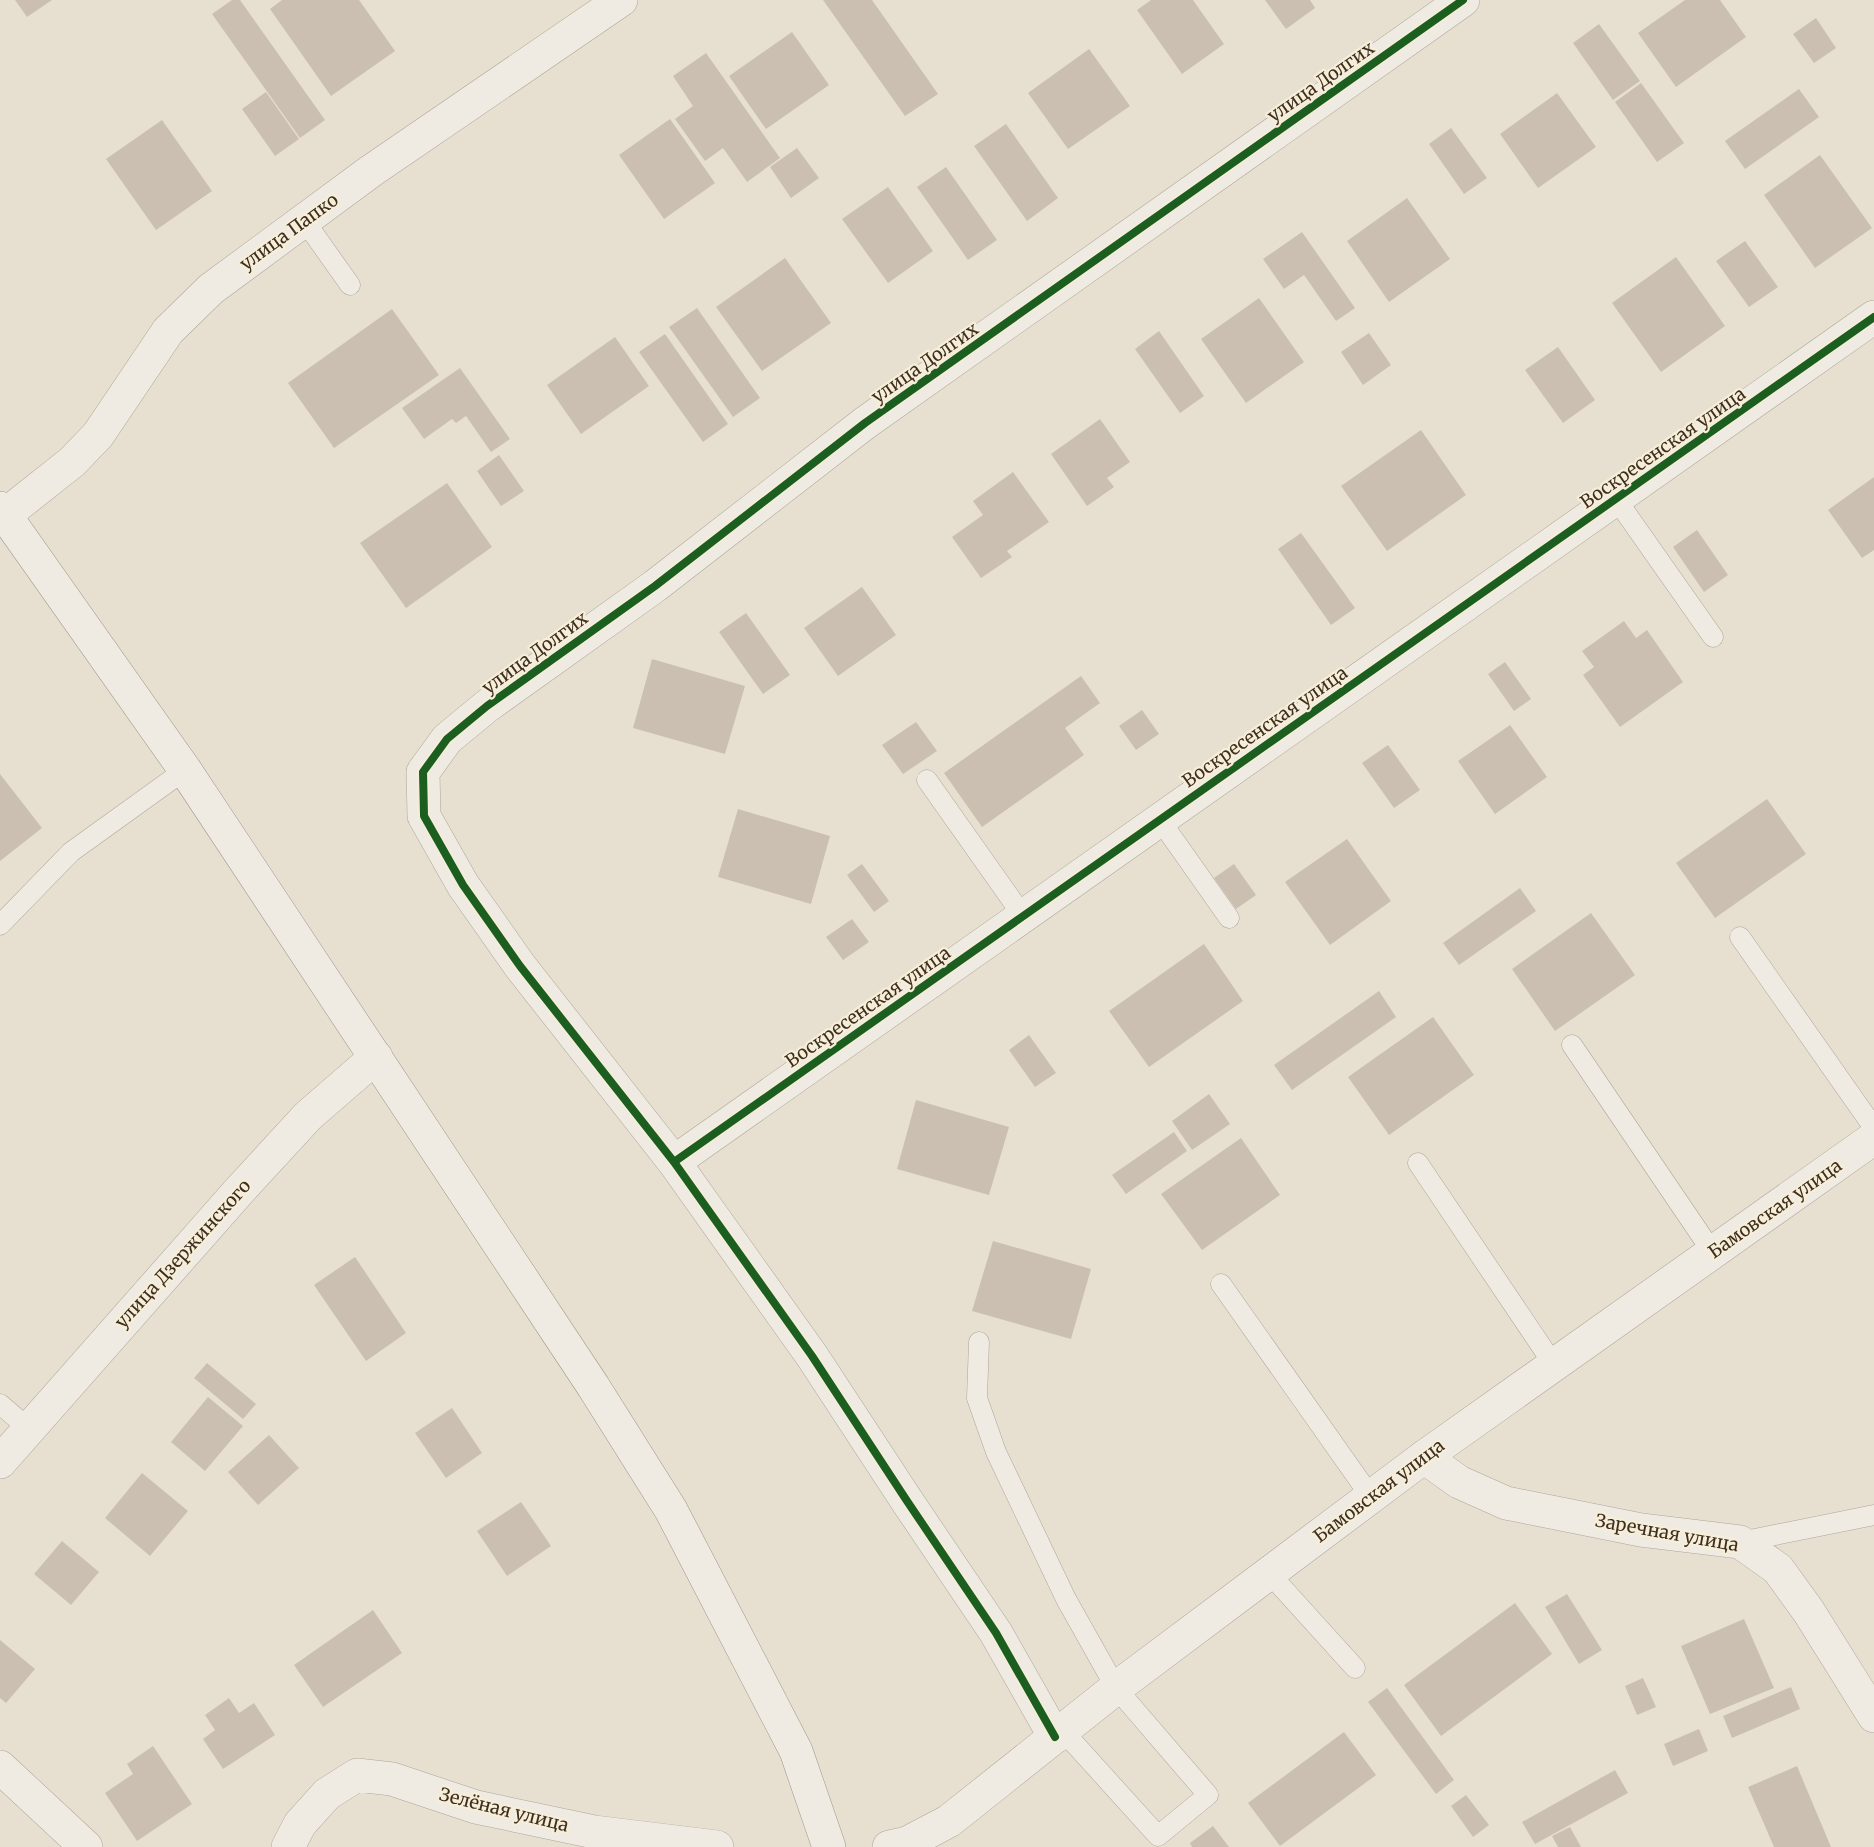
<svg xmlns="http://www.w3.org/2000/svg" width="1874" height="1847" font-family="Merriweather,serif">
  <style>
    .building { fill: #cbbfb2 }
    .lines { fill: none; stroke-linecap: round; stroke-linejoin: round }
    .service-casing { stroke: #ada599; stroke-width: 21 }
    .minor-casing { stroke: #ada599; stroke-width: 34 }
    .tertiary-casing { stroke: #ada599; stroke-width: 34 }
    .secondary-casing { stroke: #9c958a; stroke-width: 34 }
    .service { stroke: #efebe3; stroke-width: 20 }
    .minor { stroke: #efebe3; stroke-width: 33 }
    .tertiary { stroke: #efebe3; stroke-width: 33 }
    .secondary { stroke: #efebe3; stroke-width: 33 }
    .cycleway-casing { stroke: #f7eed8; stroke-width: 11 }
    .cycleway { stroke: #1b5e20; stroke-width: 8 }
    .labels { text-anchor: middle; stroke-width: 4.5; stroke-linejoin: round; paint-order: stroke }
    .street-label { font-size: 18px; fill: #3d2e20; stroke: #f7eed8 }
  </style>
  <rect width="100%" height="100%" fill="#e7e0d1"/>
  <path class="building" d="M15,0H52L27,17Z
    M232,0H240L325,120L300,138L212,14Z
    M282,0H359L395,51L331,96L270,9Z
    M823,0H872L938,94L905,116Z
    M1151,0H1193L1224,44L1182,74L1137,10Z
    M1265,0H1310L1315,8L1286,29Z
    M1685,0H1720L1746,37L1676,87L1638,33Z
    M1816,18L1836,48L1814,63L1793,34Z
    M1599,24L1640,81L1613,100L1573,43Z
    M792,32L829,85L766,129L729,76Z
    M1089,49L1130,106L1068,149L1028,93Z
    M706,53L780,158L747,182L723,148L705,161L675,119L693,106L673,76Z
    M1641,83L1684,143L1657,162L1615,102Z
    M1799,89L1819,117L1745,169L1725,141Z
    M266,92L299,139L275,156L242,109Z
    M1557,93L1596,147L1538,188L1500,134Z
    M670,119L715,183L664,219L619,155Z
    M162,120L212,191L156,230L106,159Z
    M1006,124L1058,198L1027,221L974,146Z
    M1451,128L1487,178L1464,194L1429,144Z
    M797,148L819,178L791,198L770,167Z
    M1820,155L1872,228L1815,268L1764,195Z
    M946,167L997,240L968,260L917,187Z
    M888,187L933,251L888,283L842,219Z
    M1407,198L1450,259L1389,302L1347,241Z
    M1302,232L1355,308L1336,321L1304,275L1284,289L1263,259Z
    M1745,241L1778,287L1749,307L1716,261Z
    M1676,257L1725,326L1661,372L1612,303Z
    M785,258L831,323L762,371L716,307Z
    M1259,298L1304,362L1246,403L1201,339Z
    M697,308L760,398L733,417L669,327Z
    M392,309L439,375L334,448L288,383Z
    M1159,331L1204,396L1180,413L1135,349Z
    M1369,333L1391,365L1363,385L1341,352Z
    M665,334L728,424L703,442L639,352Z
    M615,337L649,386L581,434L547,385Z
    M1558,347L1595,400L1563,423L1525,370Z
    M460,368L510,439L491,452L466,416L456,423L452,419L424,439L402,408Z
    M1100,419L1130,462L1107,478L1114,487L1087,506L1051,454Z
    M1421,430L1466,495L1387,551L1341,486Z
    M499,455L524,491L501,506L477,471Z
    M1013,472L1049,522L1007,551L1012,557L981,578L952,537L983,515L973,501Z
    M1874,477V550L1862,558L1828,510Z
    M447,483L492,547L406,608L360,543Z
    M1697,530L1728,575L1704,592L1673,547Z
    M1301,533L1355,608L1331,625L1278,549Z
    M862,587L896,635L838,676L804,628Z
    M746,613L790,675L763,694L719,632Z
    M1624,621L1636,638L1647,630L1683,682L1620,727L1583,675L1594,667L1582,651Z
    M652,659L745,686L725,754L633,728Z
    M1505,662L1531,699L1514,711L1488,674Z
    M1081,676L1100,703L1065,728L1084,755L982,827L944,773Z
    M1142,710L1159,734L1136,750L1119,726Z
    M916,722L937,751L903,774L882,745Z
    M1510,725L1547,777L1495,814L1458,761Z
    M1388,745L1420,790L1394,808L1362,763Z
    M0,774L42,828L0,861Z
    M1767,799L1806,854L1715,918L1676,863Z
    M738,809L830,836L811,904L718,877Z
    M1347,839L1391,901L1330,945L1285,882Z
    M862,864L889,901L874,912L847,875Z
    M1234,864L1256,895L1236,909L1214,878Z
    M1520,888L1536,911L1459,965L1443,943Z
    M1591,913L1635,975L1555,1031L1512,969Z
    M852,919L869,942L843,960L826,937Z
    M1204,944L1243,1001L1149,1067L1109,1011Z
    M1379,991L1396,1017L1292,1090L1274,1065Z
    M1433,1017L1474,1075L1389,1135L1348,1077Z
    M1029,1035L1056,1073L1035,1087L1009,1050Z
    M1209,1094L1230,1124L1192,1150L1172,1121Z
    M916,1100L1009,1127L989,1195L897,1169Z
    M1174,1132L1187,1151L1126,1194L1112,1175Z
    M1241,1138L1280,1195L1202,1250L1161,1194Z
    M993,1241L1091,1269L1071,1339L972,1311Z
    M355,1257L406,1333L366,1361L314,1285Z
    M207,1363L256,1404L243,1419L194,1378Z
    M208,1397L243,1426L205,1471L171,1442Z
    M452,1408L482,1453L446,1478L415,1433Z
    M269,1435L299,1468L258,1505L228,1472Z
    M142,1473L188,1511L150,1556L105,1518Z
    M521,1502L551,1546L507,1576L477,1531Z
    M62,1541L99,1572L71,1605L34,1574Z
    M1567,1594L1602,1650L1579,1664L1545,1607Z
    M1515,1603L1552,1654L1441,1736L1404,1685Z
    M373,1610L402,1653L323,1707L294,1665Z
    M1744,1619L1774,1688L1710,1714L1681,1646Z
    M0,1640L35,1669L6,1703L0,1698Z
    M1643,1678L1656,1707L1637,1715L1625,1686Z
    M1791,1687L1800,1709L1732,1738L1723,1716Z
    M1387,1688L1454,1780L1436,1794L1368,1702Z
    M229,1698L239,1713L254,1703L275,1735L223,1769L203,1739L215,1730L205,1715Z
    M1699,1729L1708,1751L1673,1766L1664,1744Z
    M1344,1732L1376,1775L1280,1846L1248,1803Z
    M153,1746L192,1804L137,1841L105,1793L133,1774L127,1764Z
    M1797,1766L1831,1847H1774L1748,1787Z
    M1615,1770L1628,1793L1535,1844L1522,1822Z
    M1466,1795L1489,1825L1473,1837L1451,1806Z
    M1213,1826L1229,1847H1192L1190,1843Z
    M1570,1827L1581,1847H1558L1552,1836Z"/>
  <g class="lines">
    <defs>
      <path id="service" d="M304,220L350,285
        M1616,499L1713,637
        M927,780L1023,916
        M1160,820L1229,918
        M0,925L71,852L185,770
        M1740,937L1874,1128
        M1572,1045L1713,1253
        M1418,1163L1554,1365
        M1221,1284L1371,1497
        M979,1342L977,1398L996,1452L1066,1599L1116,1688L1208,1795L1158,1836L1063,1731
        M0,1404L29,1429
        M1740,1542L1874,1515
        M1269,1573L1355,1668"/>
      <path id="minor" d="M5,515L72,462L98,435L168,331L211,289L371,171L621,0
        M674,1162L1874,317
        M1424,1457L1459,1482L1506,1503L1641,1530L1740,1542L1778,1569L1809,1612L1874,1716
        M0,1462L239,1191L308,1116L376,1057
        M1055,1737L996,1633L907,1501L812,1356L674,1162L520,966L463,885L424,816L423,772L447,739L487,706L655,586L865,423L1463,0
        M0,1767L86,1847
        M288,1847L300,1824L327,1794L357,1775L392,1779L476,1807L594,1832L717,1847"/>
      <path id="tertiary" d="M889,1847L907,1843L949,1821L1116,1688L1424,1457L1874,1138"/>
      <path id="secondary" d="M0,508L185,770L593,1386L671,1510L796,1751L829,1847"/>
    </defs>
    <use href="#service" class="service-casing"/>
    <use href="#minor" class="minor-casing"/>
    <use href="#tertiary" class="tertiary-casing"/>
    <use href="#secondary" class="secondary-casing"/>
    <use href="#service" class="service"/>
    <use href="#minor" class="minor"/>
    <use href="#tertiary" class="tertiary"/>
    <use href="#secondary" class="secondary"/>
    <defs>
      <path id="cycleway" d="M674,1162L1874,317
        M1055,1737L996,1633L907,1501L812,1356L674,1162L520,966L463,885L424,816L423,772L447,739L487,706L655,586L865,423L1463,0"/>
    </defs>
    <use href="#cycleway" class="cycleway-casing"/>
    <use href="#cycleway" class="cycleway"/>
  </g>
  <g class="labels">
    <g class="street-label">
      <text transform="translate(1321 82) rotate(-35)" y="6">улица Долгих</text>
      <text transform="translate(289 232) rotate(-36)" y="6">улица Папко</text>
      <text transform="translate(925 363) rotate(-35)" y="6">улица Долгих</text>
      <text transform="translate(1663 448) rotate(-35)" y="6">Воскресенская улица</text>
      <text transform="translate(535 653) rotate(-36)" y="6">улица Долгих</text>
      <text transform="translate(1265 727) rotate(-35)" y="6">Воскресенская улица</text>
      <text transform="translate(868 1007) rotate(-35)" y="6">Воскресенская улица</text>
      <text transform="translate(1775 1209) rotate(-35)" y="6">Бамовская улица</text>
      <text transform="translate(183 1254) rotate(-48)" y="6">улица Дзержинского</text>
      <text transform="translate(1379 1491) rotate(-37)" y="6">Бамовская улица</text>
      <text transform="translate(1667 1533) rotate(10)" y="6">Заречная улица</text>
      <text transform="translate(504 1810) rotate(14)" y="6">Зелёная улица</text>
    </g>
  </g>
</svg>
